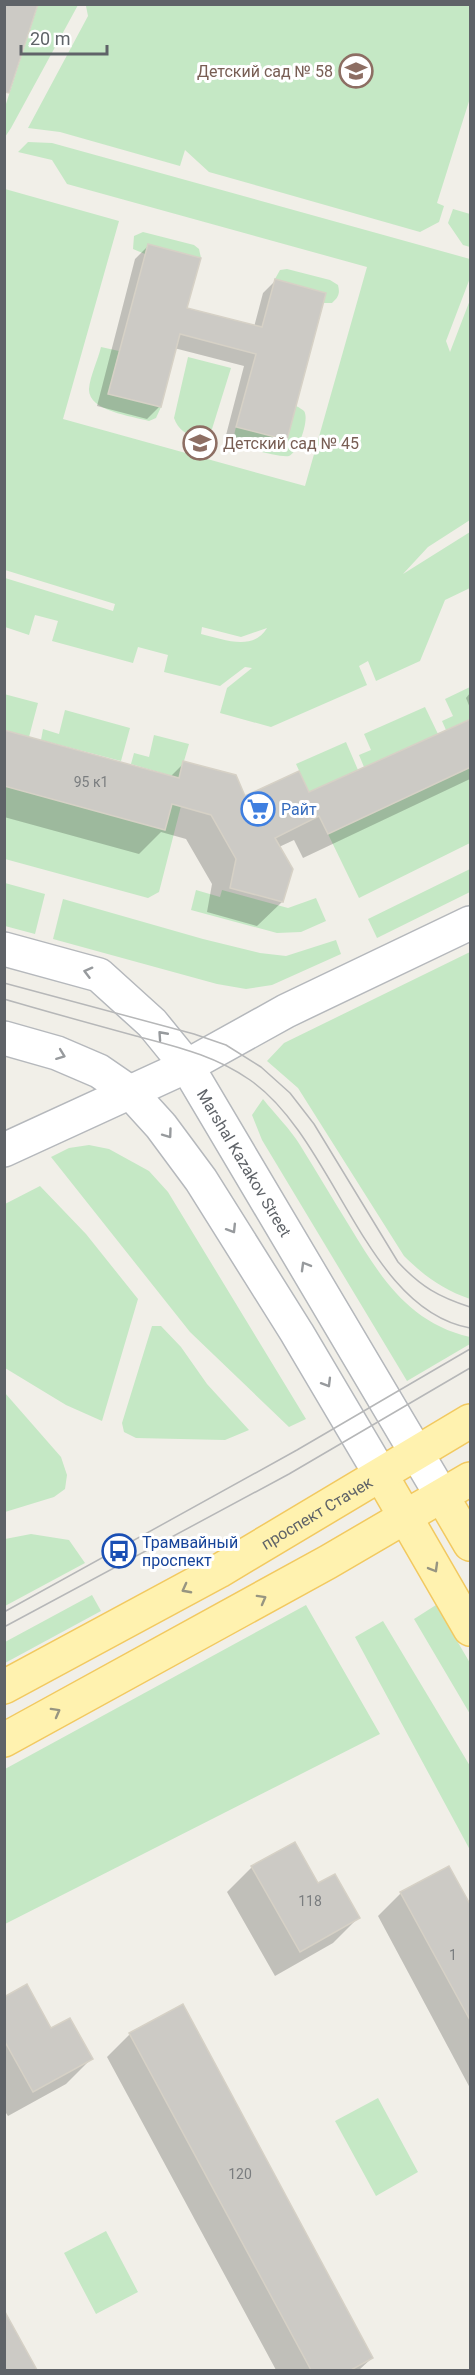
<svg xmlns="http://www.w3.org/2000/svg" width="475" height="2375" font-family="Roboto,sans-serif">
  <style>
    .green { fill: #c5e8c5; fill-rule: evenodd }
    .shadow { fill: #0003 }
    .building { fill: #cccac5; stroke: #d6d1c6; stroke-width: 1.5 }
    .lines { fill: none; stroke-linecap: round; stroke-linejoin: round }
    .minor-casing { stroke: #b5b8bc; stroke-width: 36 }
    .major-casing { stroke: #f2c960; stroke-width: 36 }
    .minor { stroke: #fff; stroke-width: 33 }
    .major { stroke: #fff2af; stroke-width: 33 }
    .tram { stroke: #b6b7b8; stroke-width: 1.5 }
    .oneway { stroke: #979a9d }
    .oneway2 { stroke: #979581 }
    .labels { text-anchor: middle; stroke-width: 6; stroke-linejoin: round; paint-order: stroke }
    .number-label { font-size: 14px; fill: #7a7d7f }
    .education-label { font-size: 16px; fill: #785e54; stroke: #fff; text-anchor: end }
    .shop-label { font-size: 16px; fill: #366cbe; stroke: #fff; text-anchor: start }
    .street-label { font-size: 16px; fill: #5f6368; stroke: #fff }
    .transit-label { font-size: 16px; fill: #164399; stroke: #fff; text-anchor: start }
  </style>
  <rect width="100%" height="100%" fill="#f1efe8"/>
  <path class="green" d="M38,5H78L11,128L5,137V107Z
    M83,5H470V98L437,203L444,206L439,222L420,232L209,172L185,150L180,166L60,132L28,128L88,16L86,6Z
    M28,142L52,143L470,259V278L446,341L450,352L470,300V520L428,547L403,574L470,532V588L445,600L420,661L376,681L368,661L359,666L367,685L271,727L220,713L227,688L252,668L245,667L220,686L164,672L168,655L138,647L133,663L52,641L58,621L35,615L29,635L5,627V578L113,611L115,604L5,570V189L119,221L63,419L305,486L367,267L67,184L52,160L18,152ZM202,627L241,637L267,628C253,652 223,639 201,634Z
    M453,209L470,214V247L463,245L448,223Z
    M143,232L194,245L199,249L201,258L148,244L145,254L133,249L134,236Z
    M287,269L330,280L338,285C340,293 339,297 332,303H323L326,293L275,279L280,270Z
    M101,347L119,351L108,394L161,407L156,418L149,421C132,416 88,411 89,389C90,376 98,360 101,347Z
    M188,357L231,368L212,429C198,442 180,435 174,418Z
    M296,406C297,406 303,410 304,411C310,419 298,453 289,456C281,458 240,448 236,441C233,436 235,431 236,427Z
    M470,687V719L446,730L442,721L453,716L445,699Z
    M4,694L38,703L29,737L5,730Z
    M425,707L438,734L364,767L359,755L371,750L364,734Z
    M65,710L130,728L121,761L41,740L43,729L59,734Z
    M154,735L189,744L179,778L131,764L134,753L149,757Z
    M346,742L358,770L309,792L296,764Z
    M470,767V843L359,898L328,834Z
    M4,786L165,830L172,804L181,806L159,892L148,898L5,859Z
    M470,869V892L377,938L368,919Z
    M5,883L45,894L35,934L5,926Z
    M196,890L220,897L222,890L288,908L316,898L326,921L301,932L277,933L191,910Z
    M63,899L203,939L260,953L286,956L336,940L341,954L272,985L246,989L217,984L53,939Z
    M470,952V1299C444,1290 424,1276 404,1256L298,1088L267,1061L284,1043Z
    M263,1099C275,1114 290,1129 300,1145C317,1172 333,1200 350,1227C381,1278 409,1323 470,1337V1344L407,1381L262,1140L252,1115Z
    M89,1145L109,1149L149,1171L168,1192L306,1419L289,1427L190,1332L51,1157L69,1148Z
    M40,1186L86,1234L138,1299L102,1421L66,1405L5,1368V1204Z
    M152,1326H161L181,1347L207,1384L249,1430L225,1440L136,1438L124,1432L122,1423Z
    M5,1393L61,1457L67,1475L65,1489L54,1497L5,1512Z
    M31,1534L69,1540L85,1563L5,1606V1539Z
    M92,1595L101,1611L5,1663V1642Z
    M306,1605L380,1734L5,1924V1769Z
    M436,1605L470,1663V1714L414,1619Z
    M383,1621L470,1766V1850L355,1637Z
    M378,2098L418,2172L376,2196L335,2121Z
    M106,2231L138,2292L96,2314L64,2253Z"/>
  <path class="shadow" d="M148,246L186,309L254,327L263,293L275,281L285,439L273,452L225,439L244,366L174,348L159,407L147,419L97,406L135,259Z
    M470,693V708L466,698Z
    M470,720V779L303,858L294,840L279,847L282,902L257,926L207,912L212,884L186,839L161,832L139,854L4,817V732L170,777L184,763L245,798L308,794Z
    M252,1867L318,1885L358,1918L333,1943L275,1976L227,1892Z
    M401,1893L470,1909V2088L378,1916Z
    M4,1998L91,2059L66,2084L8,2116L4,2110Z
    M130,2034L372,2358L359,2370H276L107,2057Z"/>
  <path class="building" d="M4,4H38L9,93L4,92Z
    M148,244L201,258L187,308L262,327L275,279L326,293L287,440L236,427L256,354L180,334L161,407L108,394Z
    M471,719V767L328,834L319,816L275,838L293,869L283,902L230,888L236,859L211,815L172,804L165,830L4,786V730L179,778L183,761L236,775L245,796L299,771L309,792Z
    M295,1842L318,1883L335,1874L360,1918L300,1952L251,1866Z
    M449,1866L471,1906V2022L400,1892Z
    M27,1984L51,2028L70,2018L93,2059L33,2092L4,2040V1997Z
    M183,2004L373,2358L351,2370H311L129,2033Z
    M4,2310L37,2370H4Z"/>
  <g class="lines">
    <defs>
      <g id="minor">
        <path id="s1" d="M4,949L99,975L152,1023L187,1066L442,1496"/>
        <path d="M4,1038L57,1053L99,1071L131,1093L161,1126L201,1180L297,1333L381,1475"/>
        <path d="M4,1150L187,1066L286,1011L470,923"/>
      </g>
      <g id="major">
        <path d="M381,1475L470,1629"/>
        <path d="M442,1496L470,1544"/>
        <path id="s2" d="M4,1687L219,1571L470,1421"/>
        <path d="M4,1740L328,1562L470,1479"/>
      </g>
    </defs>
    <use href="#minor" class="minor-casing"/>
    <use href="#major" class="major-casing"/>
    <use href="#minor" class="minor"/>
    <use href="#major" class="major"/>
    <path class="tram" d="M4,983L194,1034L226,1045L261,1067L290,1093L314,1124L398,1262C421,1287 439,1297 470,1307
      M4,999C48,1012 92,1024 136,1036C177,1047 214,1055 250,1080C336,1140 365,1309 470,1328
      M4,1612L297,1450L470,1349
      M4,1627L289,1474L470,1368"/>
  </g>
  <defs><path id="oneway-chevron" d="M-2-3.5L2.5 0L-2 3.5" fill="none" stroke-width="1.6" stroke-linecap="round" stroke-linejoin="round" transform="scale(1.5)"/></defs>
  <g class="oneway">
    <use href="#oneway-chevron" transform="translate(88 972) rotate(-165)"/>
    <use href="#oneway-chevron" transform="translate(162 1035) rotate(-132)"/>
    <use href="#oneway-chevron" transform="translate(61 1055) rotate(21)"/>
    <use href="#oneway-chevron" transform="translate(168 1134) rotate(54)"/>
    <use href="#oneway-chevron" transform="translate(232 1229) rotate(58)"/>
    <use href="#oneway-chevron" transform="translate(305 1266) rotate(-120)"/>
    <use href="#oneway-chevron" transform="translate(327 1383) rotate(59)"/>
  </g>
  <g class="oneway2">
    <use href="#oneway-chevron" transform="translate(434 1568) rotate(60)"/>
    <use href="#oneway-chevron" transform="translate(186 1589) rotate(152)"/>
    <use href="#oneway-chevron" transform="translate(262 1599) rotate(-29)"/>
    <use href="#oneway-chevron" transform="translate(56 1712) rotate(-29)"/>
  </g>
  <defs>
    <symbol id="school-ring" viewBox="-11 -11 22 22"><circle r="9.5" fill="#fff" stroke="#8d6e63" stroke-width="1.5"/><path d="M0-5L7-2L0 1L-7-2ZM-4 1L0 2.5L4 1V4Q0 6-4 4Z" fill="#8d6e63"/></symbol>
    <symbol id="supermarket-ring" viewBox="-11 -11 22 22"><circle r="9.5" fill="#fff" stroke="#3f7fe0" stroke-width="1.5"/><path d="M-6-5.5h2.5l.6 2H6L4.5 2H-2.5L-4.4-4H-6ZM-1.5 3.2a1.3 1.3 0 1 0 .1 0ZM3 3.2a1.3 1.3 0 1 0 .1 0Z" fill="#3f7fe0"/></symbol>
    <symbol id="bus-ring" viewBox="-11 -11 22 22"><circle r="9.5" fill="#fff" stroke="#1a4fb4" stroke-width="1.5"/><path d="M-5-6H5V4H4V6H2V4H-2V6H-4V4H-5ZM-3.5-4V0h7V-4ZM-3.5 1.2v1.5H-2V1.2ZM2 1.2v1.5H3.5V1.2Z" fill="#1a4fb4"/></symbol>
  </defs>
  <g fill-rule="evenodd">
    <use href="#school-ring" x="337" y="52" width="38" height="38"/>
    <use href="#school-ring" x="181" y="424" width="38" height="38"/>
    <use href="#supermarket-ring" x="239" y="790" width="38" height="38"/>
    <use href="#bus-ring" x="100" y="1532" width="38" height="38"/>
  </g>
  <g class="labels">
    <g class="number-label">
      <text x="91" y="787">95 к1</text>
      <text x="310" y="1906">118</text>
      <text x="453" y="1960">1</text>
      <text x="240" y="2179">120</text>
    </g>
    <g class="education-label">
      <text x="333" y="77">Детский сад № 58</text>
      <text x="223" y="449" text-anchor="start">Детский сад № 45</text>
    </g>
    <g class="shop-label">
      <text x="281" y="815">Райт</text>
    </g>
    <g class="street-label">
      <text dy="6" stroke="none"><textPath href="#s1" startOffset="338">Marshal Kazakov Street</textPath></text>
      <text dy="6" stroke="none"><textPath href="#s2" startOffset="358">проспект Стачек</textPath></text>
    </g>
    <g class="transit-label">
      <text x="142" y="1548">Трамвайный<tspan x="142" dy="18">проспект</tspan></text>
    </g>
  </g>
  <rect width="475" height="2375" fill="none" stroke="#5f6368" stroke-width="12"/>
  <path d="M21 45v9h86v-9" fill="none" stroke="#5f6368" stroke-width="3"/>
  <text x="30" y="45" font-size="18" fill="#5f6368" stroke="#ffffff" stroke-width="4.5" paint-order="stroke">20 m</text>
</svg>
